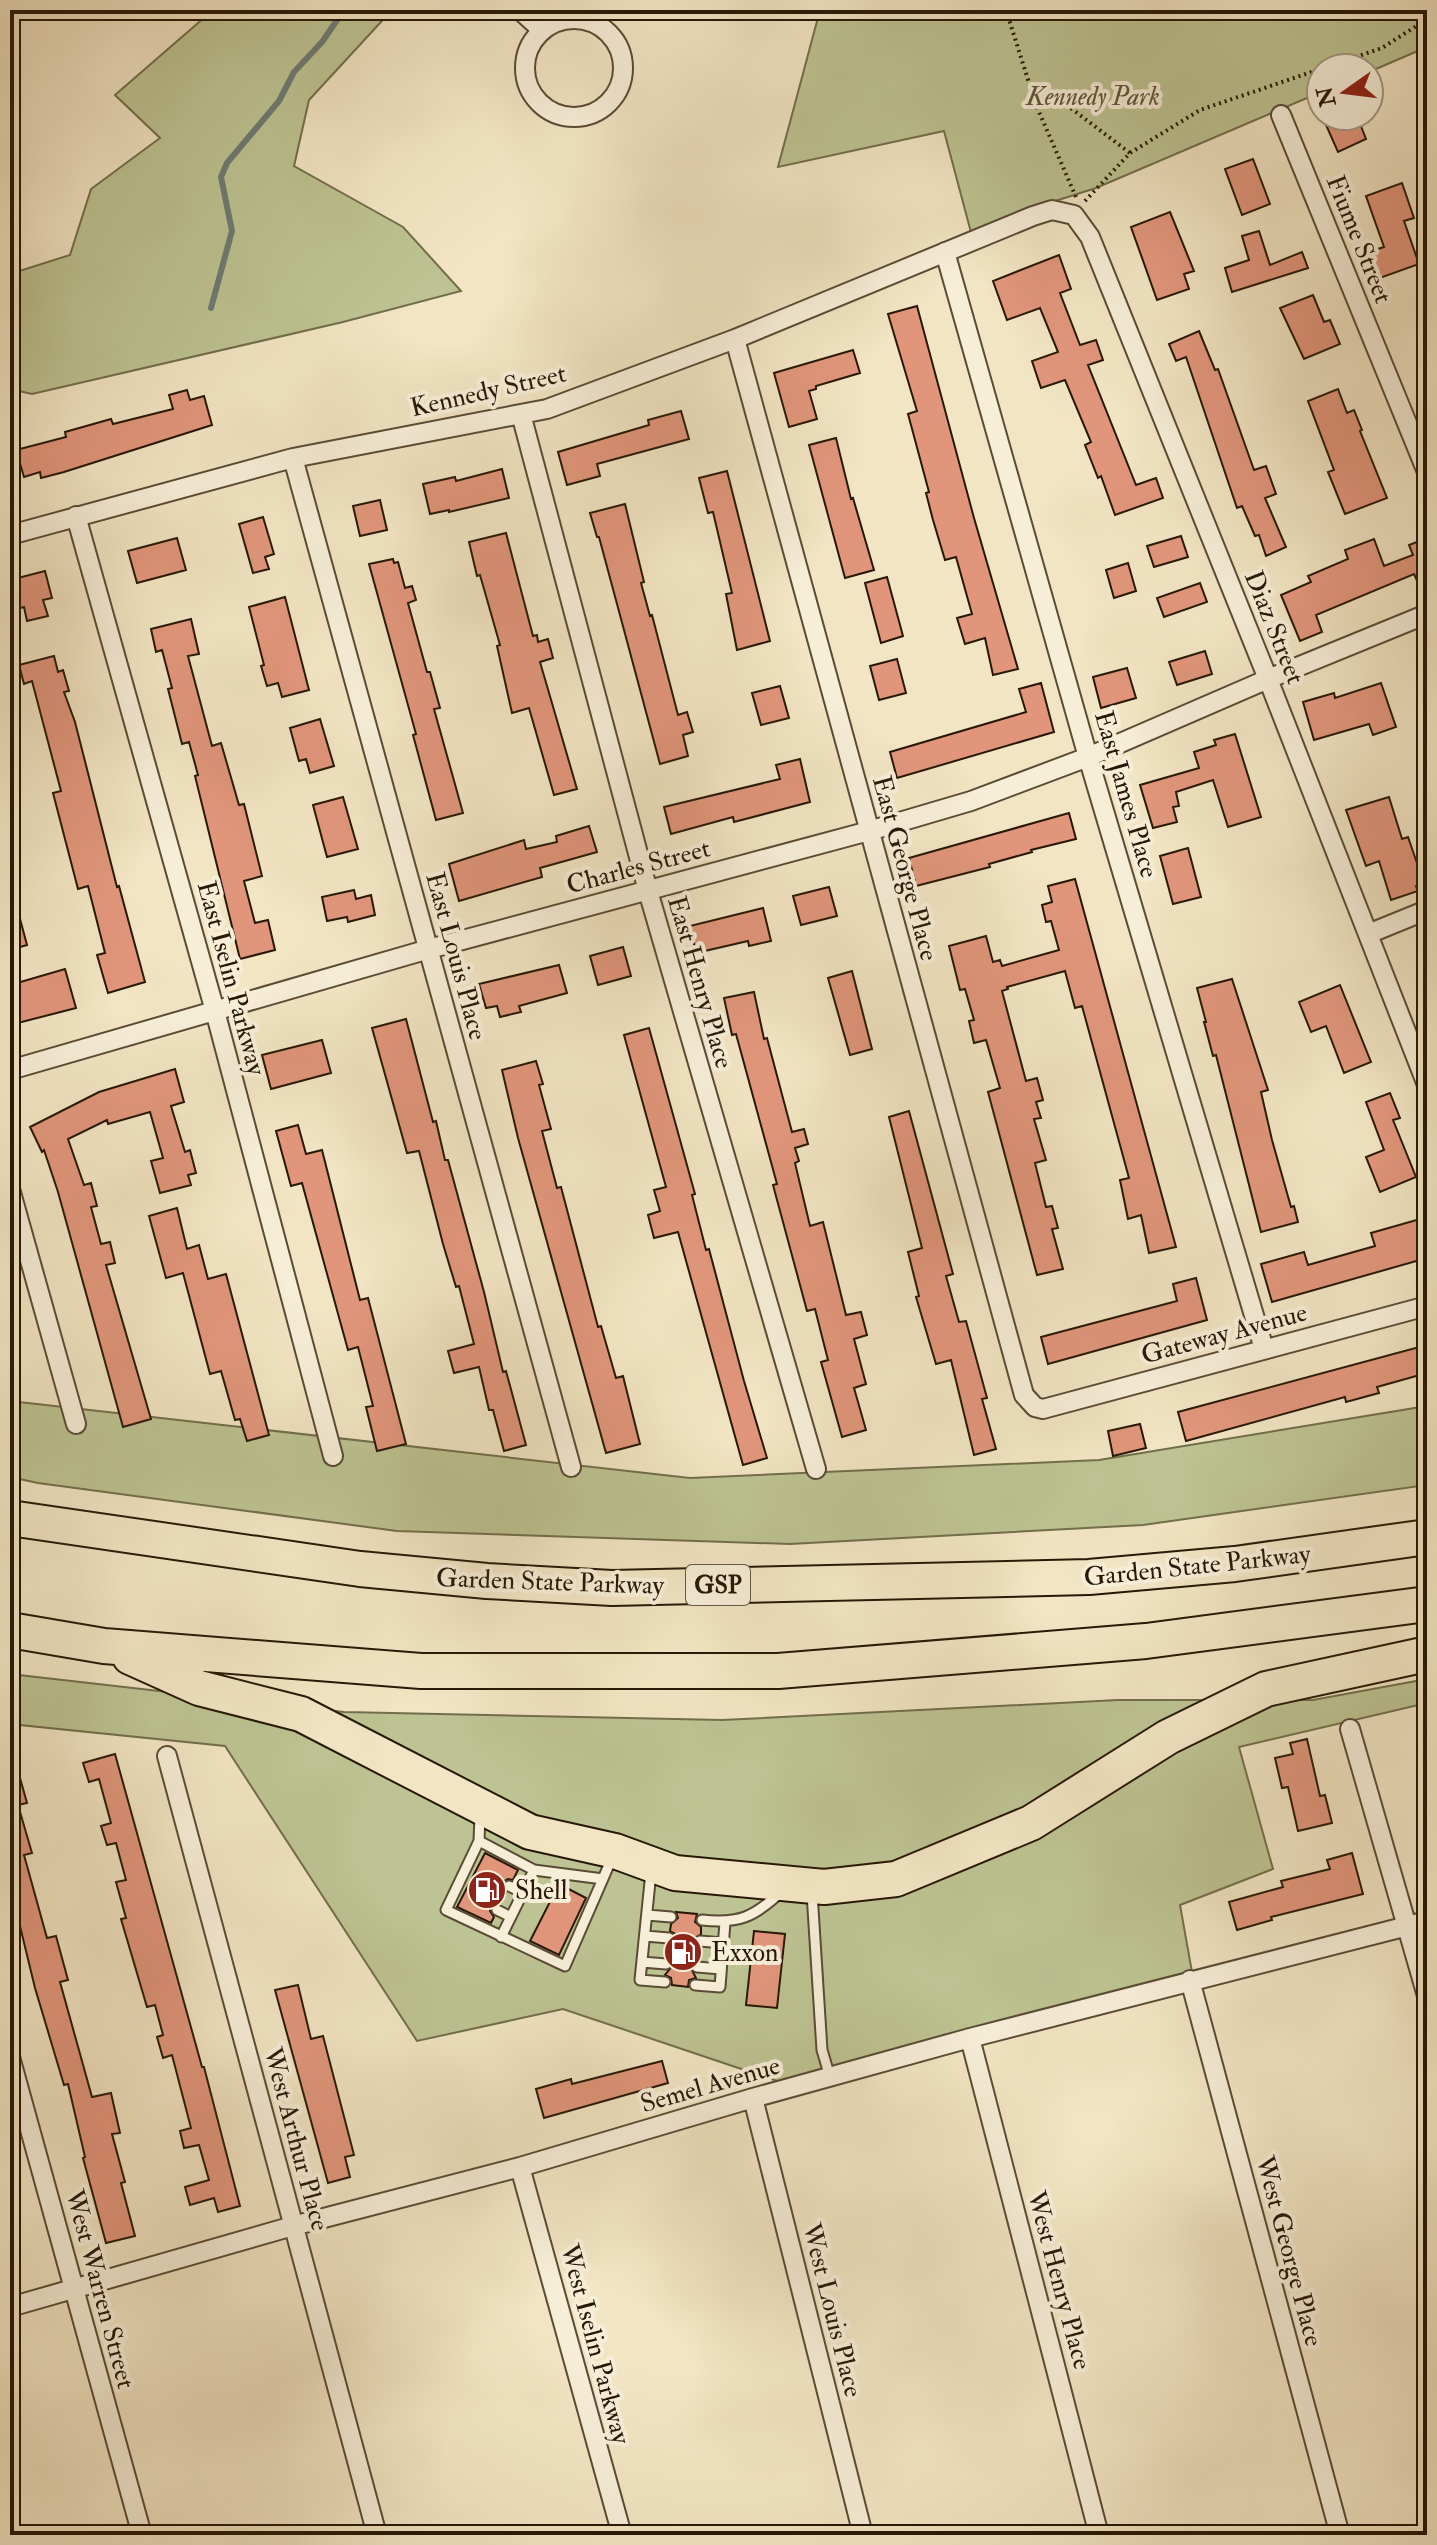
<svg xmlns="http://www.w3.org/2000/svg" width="1437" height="2545" font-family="'IM FELL Double Pica',serif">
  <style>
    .green { fill: #bdc392; stroke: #726e4c; stroke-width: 2 }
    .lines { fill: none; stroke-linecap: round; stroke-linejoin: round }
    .stream { stroke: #6f7b74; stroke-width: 6 }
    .building { fill: #e1967b; stroke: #271806; stroke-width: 2 }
    .lane-casing { stroke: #5a4b35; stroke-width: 13 }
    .street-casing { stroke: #5a4b35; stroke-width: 22 }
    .highway-casing { stroke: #271806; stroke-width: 38 }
    .path { stroke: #271806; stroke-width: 4; stroke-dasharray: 2 4; stroke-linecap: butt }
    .lane { stroke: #f7eed8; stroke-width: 9 }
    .street { stroke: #f7eed8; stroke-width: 18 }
    .highway { stroke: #f2e5c3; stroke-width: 34 }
    .labels { text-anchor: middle; stroke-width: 8; stroke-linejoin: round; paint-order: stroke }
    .shield { fill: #f7eed8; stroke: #655845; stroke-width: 2 }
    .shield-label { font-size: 24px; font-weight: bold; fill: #271806 }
    .park-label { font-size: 26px; font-style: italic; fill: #5c5437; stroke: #f7eed8 }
    .street-label { font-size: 26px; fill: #271806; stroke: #f7eed8 }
    .poi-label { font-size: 26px; fill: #271806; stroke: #f7eed8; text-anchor: start }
  </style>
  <rect width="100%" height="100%" fill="#f2e5c3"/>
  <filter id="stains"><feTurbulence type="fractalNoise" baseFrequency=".0025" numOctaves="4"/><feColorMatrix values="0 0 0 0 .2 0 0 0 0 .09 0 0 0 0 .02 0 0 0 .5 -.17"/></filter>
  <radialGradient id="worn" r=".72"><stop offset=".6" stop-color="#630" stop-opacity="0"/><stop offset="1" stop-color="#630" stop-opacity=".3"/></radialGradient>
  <path class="green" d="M213,10H392L309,100L294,166L403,227L461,291L343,322L32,394L10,389V274L70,255L91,189L160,138L115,95Z
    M820,10H1427V47L1369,72V68H1321V92L1096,188L1030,209L972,236L944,131L778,167Z
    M10,1401L690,1478L1099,1460L1427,1406V1485L1143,1525L790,1544L397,1531L38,1483L10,1477Z
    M10,1674L344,1712L722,1720L1118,1700H1313L1427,1679V1703L1239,1747L1273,1869L1180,1905L1192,1972L789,2085L563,2009L417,2041L225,1746L10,1724Z"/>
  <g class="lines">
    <path class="stream" d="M211,308L232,231L221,177L227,163L279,101L294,72L322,42L344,10"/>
  </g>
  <path class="building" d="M1322,116H1357L1366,139L1338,152Z
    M1253,159L1270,204L1242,215L1225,169Z
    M1402,183L1414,218L1404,221L1419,264L1377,279L1368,252L1384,247L1366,196Z
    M1170,212L1194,271L1184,274L1189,289L1157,300L1131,227Z
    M1259,231L1270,265L1302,252L1308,268L1232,292L1225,268L1249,260L1242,236Z
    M1059,255L1071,289L1060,293L1080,345L1096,340L1103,360L1088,365L1136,485L1156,478L1163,498L1115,515L1101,476L1098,478L1085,445L1091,442L1065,380L1041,388L1032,361L1058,352L1040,308L1007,320L993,281Z
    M1313,295L1324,322L1330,320L1340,344L1304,359L1280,308Z
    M917,306L974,518L1018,669L993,675L985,638L965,644L957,618L972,614L956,557L945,560L933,520L926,493L929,492L908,414L917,411L888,314Z
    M1199,331L1215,370L1218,369L1254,470L1266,466L1276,494L1265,498L1286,547L1266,556L1259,535L1255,536L1242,506L1237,508L1186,357L1176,361L1169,344Z
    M853,350L860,373L816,386V389L809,391L817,419L789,427L774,373Z
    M1338,389L1347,413L1354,410L1362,430L1360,431L1387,498L1345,514L1328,472L1334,470L1308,401Z
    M187,390L190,400L204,396L212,425L64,472L41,478L40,472L24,477L16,450L66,437L65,432L111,419L113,424L173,409L169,395Z
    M681,411L689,439L597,464L600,476L567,485L558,452L649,425L648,420Z
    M836,438L851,499L853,498L874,570L845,578L809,445Z
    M502,469L509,498L449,512V510L430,514L423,484L455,477L456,481Z
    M727,471L770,641L737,650L726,594L732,593L713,512L708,513L699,478Z
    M380,500L387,530L360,536L353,506Z
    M625,504L644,582L641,583L650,616L652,615L678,715L687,712L693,732L683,735L688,756L660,764L599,537H597L590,513Z
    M263,517L274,554L265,557L269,569L253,573L239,524Z
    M506,533L533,636L537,635L538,642L548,639L553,658L540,662L577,789L554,795L529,708L512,713L497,646L500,645L480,575L477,576L469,542Z
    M1181,536L1188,557L1154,567L1147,546Z
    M177,538L186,570L137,583L128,551Z
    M1427,538V602L1414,574L1316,615L1322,632L1300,641L1281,595L1311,582L1308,576L1348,559L1345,550L1374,539L1384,566L1413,555L1409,545Z
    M393,559L394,563L398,562L405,588L412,586L416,600L408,603L427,672H430L440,708L434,709L463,813L436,820L413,735L416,734L369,564Z
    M1128,563L1136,591L1114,598L1106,570Z
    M45,571L52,598L43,600L48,616L27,621L24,607L10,611V580Z
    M887,577L903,636L881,643L865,583Z
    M1200,583L1207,602L1164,617L1157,598Z
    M285,597L309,690L282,697L278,683L267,686L261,666L264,665L249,607Z
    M191,619L199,654L188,656L212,746L221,743L239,805L244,804L262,876L244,881L255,923L268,920L275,950L240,959L195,776L198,775L189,742L182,744L168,689L172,688L162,650L156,652L151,629Z
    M1205,651L1212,674L1177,685L1169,662Z
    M54,656L58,672L63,670L69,691L64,692L75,722L117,887L119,886L145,982L108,993L97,955L105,953L88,886L78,889L53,793L61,791L32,681L24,684L19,665Z
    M897,659L906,693L879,700L870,666Z
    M1127,668L1136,698L1101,708L1093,677Z
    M1041,683L1054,732L897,778L890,752L1026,712L1019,689Z
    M1381,683L1396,727L1373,735L1369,724L1314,740L1303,702L1334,693L1335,698Z
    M780,686L789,718L761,725L752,693Z
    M320,719L334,766L310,773L306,759L299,761L290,728Z
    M1235,734L1261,817L1228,827L1213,780L1176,792L1179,806L1173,807L1177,822L1153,828L1140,785L1199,768L1194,752L1216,745L1214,740Z
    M800,759L810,802L734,822L733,817L671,834L664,807L780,779L776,765Z
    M343,797L358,849L327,857L313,805Z
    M1389,797L1402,839L1408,837L1417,863L1427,860V882L1416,886L1418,891L1391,900L1379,861L1366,866L1346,810Z
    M1069,813L1076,839L1031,850L1032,852L989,864L990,867L916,886L909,858Z
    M589,826L597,852L540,868L542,877L459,901L449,864L524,840L526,849L557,842L556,836Z
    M1188,848L1201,897L1173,904L1160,856Z
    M1075,879L1176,1247L1149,1253L1141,1215L1128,1219L1120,1180L1129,1178L1082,1006L1075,1008L1065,971L1007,987L1008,989L1002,991L1026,1081L1037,1078L1043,1100L1036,1102L1041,1118L1034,1119L1046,1160L1035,1163L1046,1207L1052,1206L1058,1228L1052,1229L1063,1269L1037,1275L988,1092L1000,1088L986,1040L974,1043L969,1021L974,1020L965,989L960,990L949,946L986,936L993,962L1000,960L1002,966L1059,950L1051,921L1046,922L1042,905L1052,902L1048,886Z
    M829,887L837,916L801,925L793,896Z
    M354,890L356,899L371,895L375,915L348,922L347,917L327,921L322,897Z
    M15,900L27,945L10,950V901Z
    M763,908L771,941L749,946L748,941L696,953L690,926Z
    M623,947L631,976L598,985L590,956Z
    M559,965L567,993L519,1006L521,1012L500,1017L497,1006L486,1008L479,984Z
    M65,969L76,1008L10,1025V985Z
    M852,971L872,1049L850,1055L828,978Z
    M1232,979L1268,1090L1261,1092L1272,1140L1291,1207L1294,1206L1298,1222L1261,1232L1216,1055L1213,1056L1204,1022H1206L1197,988Z
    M1340,985L1371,1062L1344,1073L1326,1026L1311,1032L1299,1002Z
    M754,992L764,1039L767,1038L792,1132L804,1129L808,1144L795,1148L799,1161L795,1163L810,1226L823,1222L846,1315L861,1312L867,1335L854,1339L866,1384L854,1388L866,1430L842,1437L821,1362L828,1360L815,1309L807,1311L773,1185L777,1184L736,1034L732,1035L724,998Z
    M406,1019L433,1122L436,1121L445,1160H448L484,1292L503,1372L506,1371L526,1445L504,1451L493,1410H489L479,1367L454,1373L448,1351L474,1344L459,1286L456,1287L443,1244L419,1151L407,1153L372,1028Z
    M649,1028L695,1194L692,1195L706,1250L709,1249L744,1381L767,1458L743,1465L678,1232L654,1238L648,1215L660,1211L654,1190L666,1187L624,1035Z
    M322,1040L331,1073L271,1089L262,1055Z
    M536,1061L543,1084L539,1085L551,1129L542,1131L557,1188L561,1187L598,1327L601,1326L616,1378L623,1376L640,1444L606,1453L518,1138L502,1070Z
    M175,1069L184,1102L171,1106L185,1152L190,1150L196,1173L188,1175L191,1185L160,1193L151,1161L163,1158L150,1112L108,1124L107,1120L68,1139L84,1185L91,1183L97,1206L91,1207L101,1244L110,1242L115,1263L106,1265L151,1419L123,1427L58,1192L44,1150L42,1152L30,1127L99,1092Z
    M1390,1093L1400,1118L1393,1120L1416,1177L1380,1192L1366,1157L1384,1150L1366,1102Z
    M909,1111L953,1274L946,1276L959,1322L966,1321L987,1398L982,1399L996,1449L974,1455L951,1360L936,1364L916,1297L919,1296L908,1252L922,1248L889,1117Z
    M298,1125L306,1154L322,1150L360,1300L368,1298L406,1444L377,1451L366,1407L373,1406L358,1347L348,1350L302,1183L291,1186L276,1131Z
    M177,1208L187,1249L199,1245L208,1279L226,1274L269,1435L247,1441L240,1419L235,1420L221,1371L210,1374L183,1273L166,1278L149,1216Z
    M1427,1217V1258L1272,1302L1261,1264L1304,1252L1308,1265L1375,1246L1371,1233Z
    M1196,1278L1207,1320L1048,1364L1041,1337L1177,1301L1173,1284Z
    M1423,1346L1427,1373L1377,1387L1379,1393L1346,1402L1345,1397L1186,1441L1178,1412Z
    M1140,1424L1146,1448L1113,1456L1108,1431Z
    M1307,1739L1320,1796L1325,1795L1332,1823L1298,1831L1288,1787L1282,1788L1275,1758L1293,1754L1290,1743Z
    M115,1754L202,2067H204L240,2206L218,2212L214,2198L190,2205L185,2187L209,2180L199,2145L184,2148L180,2131L191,2128L172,2055L163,2058L157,2037L163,2035L155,2005L147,2007L121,1919L126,1918L116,1882L126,1880L116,1843L107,1845L101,1826L111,1823L99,1779L89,1782L83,1763Z
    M10,1760H15L27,1803L18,1805L32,1853L24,1855L47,1938L56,1936L68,1980L60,1982L92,2097L111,2093L120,2133L112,2134L125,2182L121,2183L135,2236L106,2243L83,2158L85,2157L68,2084L64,2085L35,1988L10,1885Z
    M485,1853L518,1870L513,1880L508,1879L503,1882L502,1887L506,1893L501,1903L491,1906L490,1911L494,1917L491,1923L457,1907Z
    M1352,1853L1363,1894L1271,1917L1272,1920L1237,1930L1229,1902L1283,1887L1281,1881L1330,1869L1327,1860Z
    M559,1884L586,1898L559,1955L530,1941Z
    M676,1912L697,1914L695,1922L701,1927V1934L693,1940L694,1945L699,1948L698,1960L690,1966L696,1978L689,1980L688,1987L672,1985L671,1978L665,1975L673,1965L672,1960L667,1957L669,1945L676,1939L675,1934L670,1931L671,1924L678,1918Z
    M754,1931L785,1934L777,2008L746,2005Z
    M298,1985L311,2039L323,2036L354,2155L345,2157L350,2177L328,2183L275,1990Z
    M662,2061L668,2083L544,2118L536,2089L571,2079L572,2084Z"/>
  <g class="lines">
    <defs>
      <path id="lane" d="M480,1815L479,1841L446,1910L565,1966L612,1858
        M479,1841L534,1870L603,1879
        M651,1872L640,1980L665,1982
        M509,1886L523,1893
        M812,1893L822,2050L830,2077
        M497,1910L511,1917
        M647,1915L671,1917
        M702,1920C739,1924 754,1917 781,1892
        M645,1936L669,1938
        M501,1937L534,1870
        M700,1941L723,1943
        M642,1962L666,1964
        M697,1967L721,1969
        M695,1985L720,1987L725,1922"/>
      <path id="street" d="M520,10L542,30
        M525 68a49 49 0 1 1 98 0a49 49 0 1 1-98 0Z
        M1281,115L1427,472
        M945,252L1088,757L1264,1349
        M735,339L1024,1395L1035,1407L1043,1409L1427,1306
        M521,414L648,891L816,1469
        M293,458L571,1467
        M76,516L215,1011L333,1456
        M10,535L293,458L547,409L735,339L1033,216L1052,210L1074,215L1090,237L1268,679L1427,1085
        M1368,934L1427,910
        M10,1070L429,949L869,831L971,801L1088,757L1268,679L1427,614
        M10,1189L76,1424
        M1350,1729L1427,1996
        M167,1756L377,2535
        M1190,1980L1340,2535
        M970,2038L1099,2535
        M10,2057L142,2535
        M753,2098L863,2535
        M520,2167L622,2535
        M10,2307L293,2226L520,2167L753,2098L970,2038L1427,1921
        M1416,2535L1427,2532"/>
      <path id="highway" d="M10,1518L360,1569L487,1581L612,1588L1089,1577L1235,1564L1427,1537
        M10,1630L104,1646L421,1671H778L1146,1641L1427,1604
        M130,1657L199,1688L301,1714L530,1832L615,1851L675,1873L824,1887L896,1879L1031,1823L1168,1737L1266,1689L1427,1654"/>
    </defs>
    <use href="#lane" class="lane-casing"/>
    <use href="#street" class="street-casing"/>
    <use href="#highway" class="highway-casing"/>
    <path class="path" d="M1006,10L1036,105L1076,197
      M1032,92L1072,109L1130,153
      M1085,201L1130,153L1200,110L1382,48L1418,25L1419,10"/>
    <use href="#lane" class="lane"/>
    <use href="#street" class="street"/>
    <use href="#highway" class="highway"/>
  </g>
  <defs>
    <symbol id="fuel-disc" viewBox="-11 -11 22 22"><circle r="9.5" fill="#8f2418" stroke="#f7eed8"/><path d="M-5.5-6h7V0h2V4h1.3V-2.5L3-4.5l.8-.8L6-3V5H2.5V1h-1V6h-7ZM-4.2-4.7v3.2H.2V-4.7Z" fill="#fff"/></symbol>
  </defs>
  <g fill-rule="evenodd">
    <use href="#fuel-disc" x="465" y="1868" width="44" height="44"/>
    <use href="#fuel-disc" x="661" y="1930" width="44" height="44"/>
  </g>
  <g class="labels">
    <rect class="shield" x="686" y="1565" width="64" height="40" rx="6"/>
    <g class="shield-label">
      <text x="718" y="1593">GSP</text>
    </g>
    <g class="park-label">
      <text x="1093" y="105">Kennedy Park</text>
    </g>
    <g class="street-label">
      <text transform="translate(1360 239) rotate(68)" y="9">Fiume Street</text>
      <text transform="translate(488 390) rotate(-13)" y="9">Kennedy Street</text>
      <text transform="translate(1275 627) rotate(68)" y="9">Diaz Street</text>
      <text transform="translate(1127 794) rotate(74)" y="9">East James Place</text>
      <text transform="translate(638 866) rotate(-15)" y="9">Charles Street</text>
      <text transform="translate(906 868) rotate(75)" y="9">East George Place</text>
      <text transform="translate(457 956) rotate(75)" y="9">East Louis Place</text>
      <text transform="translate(232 978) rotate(75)" y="9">East Iselin Parkway</text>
      <text transform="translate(701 982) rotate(74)" y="9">East Henry Place</text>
      <text transform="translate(1224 1333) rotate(-15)" y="9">Gateway Avenue</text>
      <text transform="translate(1197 1565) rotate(-6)" y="9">Garden State Parkway</text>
      <text transform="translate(550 1581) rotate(2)" y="9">Garden State Parkway</text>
      <text transform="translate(710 2084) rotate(-16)" y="9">Semel Avenue</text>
      <text transform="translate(297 2139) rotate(75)" y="9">West Arthur Place</text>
      <text transform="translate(1290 2251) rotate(75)" y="9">West George Place</text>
      <text transform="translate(1060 2280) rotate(75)" y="9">West Henry Place</text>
      <text transform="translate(101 2289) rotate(75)" y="9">West Warren Street</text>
      <text transform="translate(833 2310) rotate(76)" y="9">West Louis Place</text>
      <text transform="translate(596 2344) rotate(75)" y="9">West Iselin Parkway</text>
    </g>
    <g class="poi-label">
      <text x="515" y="1899">Shell</text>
      <text x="711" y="1961">Exxon</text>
    </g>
  </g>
  <rect width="1437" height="2545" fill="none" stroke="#f2e5c3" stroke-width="40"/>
  <rect x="12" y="12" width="1413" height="2521" fill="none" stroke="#271806" stroke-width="4"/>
  <rect x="20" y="20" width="1397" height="2505" fill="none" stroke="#271806" stroke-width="2"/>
  <g transform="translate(1345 92) rotate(256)"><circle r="38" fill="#f7eed8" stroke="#a49884" stroke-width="2"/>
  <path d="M0-6L14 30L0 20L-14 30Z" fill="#8f2418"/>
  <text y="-12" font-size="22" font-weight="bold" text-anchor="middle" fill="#271806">N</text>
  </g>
  <rect width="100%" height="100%" filter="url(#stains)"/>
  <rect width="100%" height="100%" fill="url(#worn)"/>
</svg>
